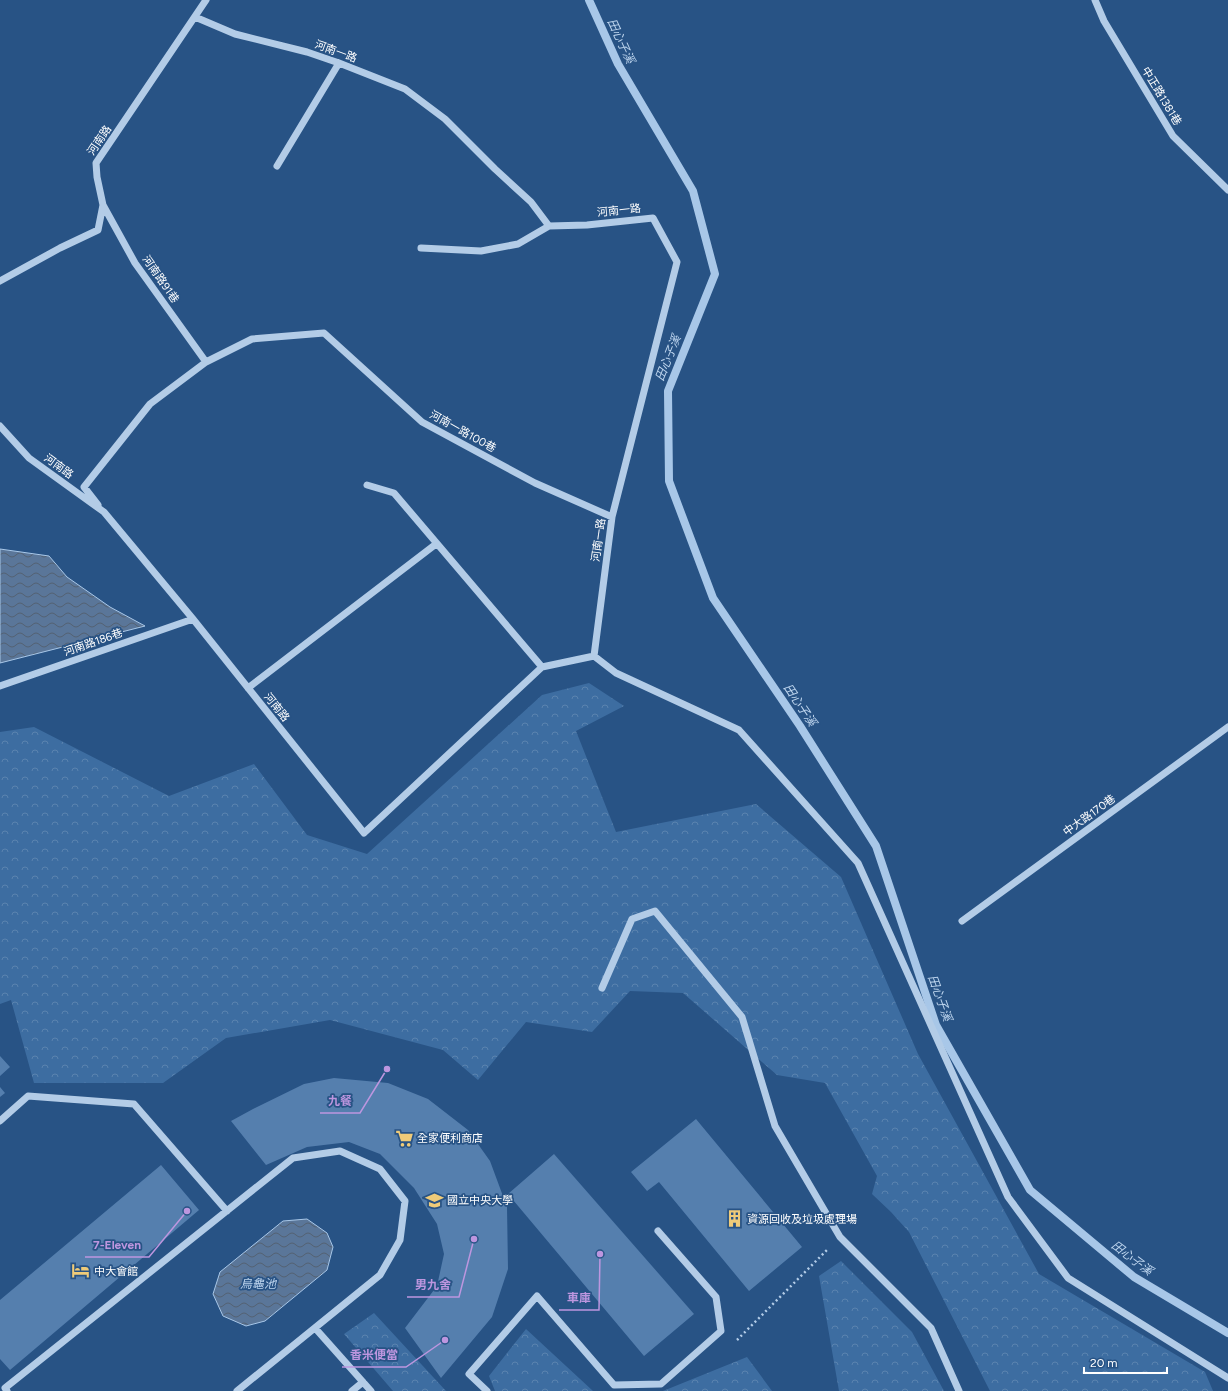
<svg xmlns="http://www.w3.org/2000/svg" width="1228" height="1391" font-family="Figtree,'Noto Sans TC',sans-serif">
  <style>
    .forest { fill: url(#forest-crowns) }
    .water { fill: url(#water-waves); stroke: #a8c7e8 }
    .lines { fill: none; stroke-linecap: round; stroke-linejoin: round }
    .stream { stroke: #a8c7e8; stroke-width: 8 }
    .building { fill: #557fae }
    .path { stroke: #b3cce7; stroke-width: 2.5; stroke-dasharray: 2 3; stroke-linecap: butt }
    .minor { stroke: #b3cce7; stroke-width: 7 }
    .labels { text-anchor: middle; stroke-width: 3.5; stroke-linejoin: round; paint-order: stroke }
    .street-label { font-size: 11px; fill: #fff; stroke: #285385 }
    .poi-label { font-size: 11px; fill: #fff; stroke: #285385; text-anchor: start }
    .water-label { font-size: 12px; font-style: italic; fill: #bfd6ef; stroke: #285385 }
    .leader { fill: none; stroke: #bd96df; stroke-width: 1.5 }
    .callout-dot { fill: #bd96df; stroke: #285385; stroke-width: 1.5 }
    .callout-label { font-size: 12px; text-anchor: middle; font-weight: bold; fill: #bd96df; stroke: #285385; stroke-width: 3.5; stroke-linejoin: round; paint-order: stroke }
  </style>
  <defs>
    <pattern id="forest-crowns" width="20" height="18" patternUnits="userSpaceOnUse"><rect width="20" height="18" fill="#3d6da1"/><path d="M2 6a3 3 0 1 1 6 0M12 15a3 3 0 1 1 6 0" fill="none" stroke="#5a83af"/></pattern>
    <pattern id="water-waves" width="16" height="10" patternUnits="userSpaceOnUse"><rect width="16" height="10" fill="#5a7699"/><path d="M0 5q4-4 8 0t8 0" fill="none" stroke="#536172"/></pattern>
  </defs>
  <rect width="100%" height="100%" fill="#285385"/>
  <path class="forest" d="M589,683L624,706L576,731L616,832L756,804L841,877L918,1054L1039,1274L1205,1372L1213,1391H990L909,1232L891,1212L872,1194L877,1176L825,1083L777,1075L683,993L630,991L592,1032L526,1022L478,1080L443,1050L330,1020L226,1038L163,1083H34L11,1000L0,1004V732L34,727L169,796L254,764L307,835L367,854L542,695Z
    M841,1261L912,1332L944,1391H839L819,1276Z
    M374,1313L446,1391H393L344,1334Z
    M526,1329L593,1391H495L489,1376Z
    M747,1357L772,1391H663Z"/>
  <path class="water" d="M0,549L49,556L67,577L110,607L145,626L0,663Z
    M307,1219L327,1233L333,1247L327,1270L265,1321L246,1326L223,1316L213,1294L220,1272L283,1221Z"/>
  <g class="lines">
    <path class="stream" d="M589,0L618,64L693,191L715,274L668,391L669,481L713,598L800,726L876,846L936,1025L1030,1190L1134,1277L1228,1333"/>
  </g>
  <path class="building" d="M0,1056L10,1067L0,1076Z
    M334,1078L388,1083L428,1099L468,1130L490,1161L507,1207L508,1269L492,1317L441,1378L405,1328L437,1286L444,1254L437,1224L414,1188L380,1154L349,1142L307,1147L266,1165L231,1121L253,1109L304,1084Z
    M0,1087L5,1093L0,1097Z
    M696,1119L802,1247L749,1291L659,1182L647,1191L631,1172Z
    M554,1154L694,1314L644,1356L508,1194Z
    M161,1165L199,1210L10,1370L0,1359V1300Z"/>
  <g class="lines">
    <path class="path" d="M737,1340L827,1250"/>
    <path class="minor" d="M1095,0L1104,21L1173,136L1228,190
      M195,17L235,34L307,52L339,63L405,89L445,119L495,169L531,202L549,226L587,225L653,218L677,262L612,517L594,656L542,667
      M277,166L339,63
      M103,205L135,263L206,362
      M421,248L481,251L518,244L549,226
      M0,281L60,248L98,230L103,205L97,177L96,163L206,0
      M0,426L29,458L104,512L193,619L364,833L542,667
      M367,485L394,493L542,667
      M98,505L84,487L150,404L206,362L252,339L324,333L422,422L535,483L612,517
      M594,656L616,673L739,730L858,863L1008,1197L1068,1278L1228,1378
      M0,686L193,619
      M248,688L436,544
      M962,921L1228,727
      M602,988L632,919L655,911L742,1017L775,1126L840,1237L931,1328L959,1391
      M0,1121L28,1096L134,1104L227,1211
      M315,1328L371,1391
      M7,1391L5,1388L293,1158L340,1151L380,1169L405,1201L400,1240L380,1275L237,1391
      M352,1391L363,1382
      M487,1391L469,1374L537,1296L614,1385L661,1384L721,1331L716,1297L658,1231"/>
  </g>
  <defs>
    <symbol id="supermarket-bare" viewBox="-9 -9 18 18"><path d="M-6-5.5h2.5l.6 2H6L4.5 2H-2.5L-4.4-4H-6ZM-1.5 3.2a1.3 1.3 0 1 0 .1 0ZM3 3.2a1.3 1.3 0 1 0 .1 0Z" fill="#efcb79" stroke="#285385" stroke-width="2.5" paint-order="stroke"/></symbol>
    <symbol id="university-bare" viewBox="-9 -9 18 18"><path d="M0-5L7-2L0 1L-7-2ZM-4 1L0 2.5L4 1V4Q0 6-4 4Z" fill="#efcb79" stroke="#285385" stroke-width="2.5" paint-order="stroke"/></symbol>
    <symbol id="building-bare" viewBox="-9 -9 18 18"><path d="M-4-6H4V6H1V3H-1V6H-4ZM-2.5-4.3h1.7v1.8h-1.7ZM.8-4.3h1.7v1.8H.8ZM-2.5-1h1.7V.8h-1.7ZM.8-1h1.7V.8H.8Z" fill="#efcb79" stroke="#285385" stroke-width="2.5" paint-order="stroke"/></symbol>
    <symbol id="hotel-bare" viewBox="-9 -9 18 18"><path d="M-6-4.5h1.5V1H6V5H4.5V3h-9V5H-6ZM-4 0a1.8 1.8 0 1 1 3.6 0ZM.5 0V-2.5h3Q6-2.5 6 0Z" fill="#efcb79" stroke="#285385" stroke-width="2.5" paint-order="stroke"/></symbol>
  </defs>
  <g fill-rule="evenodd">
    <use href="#supermarket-bare" x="392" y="1126" width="25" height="25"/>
    <use href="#university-bare" x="422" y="1188" width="25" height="25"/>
    <use href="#building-bare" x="722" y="1206" width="25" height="25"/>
    <use href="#hotel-bare" x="68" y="1258" width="25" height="25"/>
  </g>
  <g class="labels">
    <g class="street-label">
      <text transform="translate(336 51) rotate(20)" y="4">河南一路</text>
      <text transform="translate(1162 96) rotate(59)" y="4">中正路1381巷</text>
      <text transform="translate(99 140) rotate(-56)" y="4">河南路</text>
      <text transform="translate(619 210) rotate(-6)" y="4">河南一路</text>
      <text transform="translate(161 279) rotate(55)" y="4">河南路91巷</text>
      <text transform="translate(463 431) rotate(29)" y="4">河南一路100巷</text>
      <text transform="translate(59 466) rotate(36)" y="4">河南路</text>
      <text transform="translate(598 540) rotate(-82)" y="4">河南一路</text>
      <text transform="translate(93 642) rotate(-19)" y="4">河南路186巷</text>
      <text transform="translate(277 707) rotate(51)" y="4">河南路</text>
      <text transform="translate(1089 815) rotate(-36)" y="4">中大路170巷</text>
    </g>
    <g class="poi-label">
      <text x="417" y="1142">全家便利商店</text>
      <text x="447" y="1204">國立中央大學</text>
      <text x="747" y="1223">資源回收及垃圾處理場</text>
      <text x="94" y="1275">中大會館</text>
    </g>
    <g class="water-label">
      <text transform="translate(621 41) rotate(65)" y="4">田心子溪</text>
      <text transform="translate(668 358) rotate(-68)" y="4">田心子溪</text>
      <text transform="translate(800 705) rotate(56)" y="4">田心子溪</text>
      <text transform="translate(940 998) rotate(70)" y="4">田心子溪</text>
      <text transform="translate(1132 1258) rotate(37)" y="4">田心子溪</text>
      <text x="258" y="1288">烏龜池</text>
    </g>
  </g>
  <path class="leader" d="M387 1069L360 1113H320M187 1211L149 1257H85M474 1239L459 1297H407M600 1254L599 1310H559M445 1340L406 1367H342"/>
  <g class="callout-dot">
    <circle cx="387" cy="1069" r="4"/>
    <circle cx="187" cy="1211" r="4"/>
    <circle cx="474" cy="1239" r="4"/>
    <circle cx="600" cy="1254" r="4"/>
    <circle cx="445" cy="1340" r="4"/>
  </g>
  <g class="callout-label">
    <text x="340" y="1105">九餐</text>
    <text x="117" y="1249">7-Eleven</text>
    <text x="433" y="1289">男九舍</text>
    <text x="579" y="1302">車庫</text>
    <text x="374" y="1359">香米便當</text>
  </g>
  <path d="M1084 1367v6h83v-6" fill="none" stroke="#ffffff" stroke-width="2"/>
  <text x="1090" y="1367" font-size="12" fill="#ffffff" stroke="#285385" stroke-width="3" paint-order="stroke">20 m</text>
</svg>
